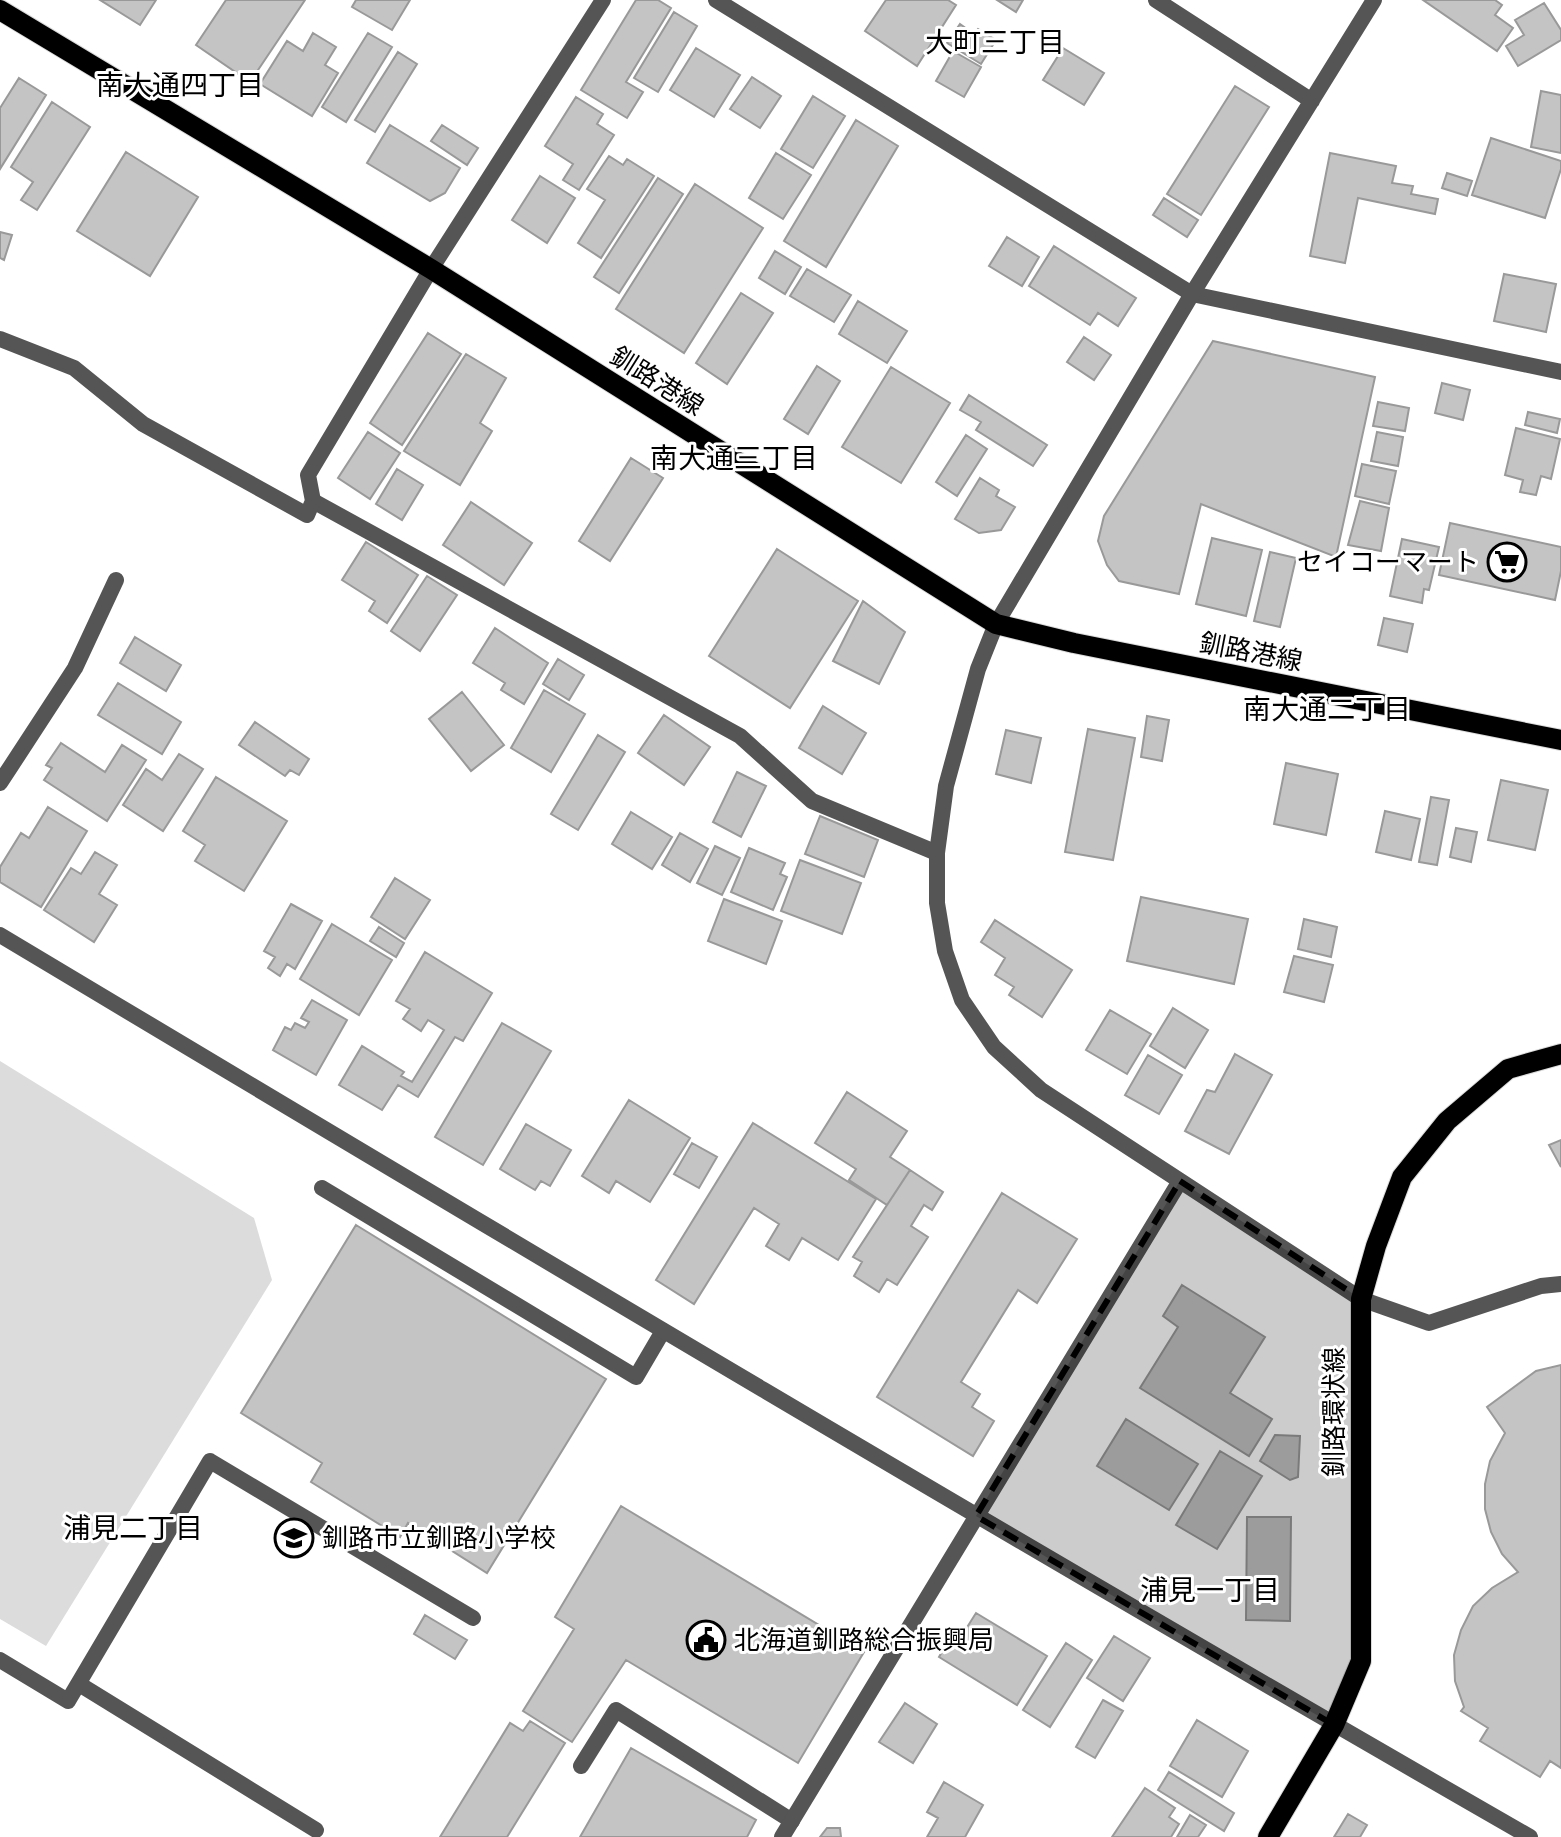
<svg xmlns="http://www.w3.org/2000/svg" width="1561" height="1837" font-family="'Archivo Narrow','Noto Sans JP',sans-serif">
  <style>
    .green { fill: #dcdcdc }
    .building { fill: #c4c4c4; stroke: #999; stroke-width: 2 }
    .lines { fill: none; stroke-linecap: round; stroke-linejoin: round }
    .primary-casing { stroke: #dbdbdb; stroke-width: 22 }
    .service { stroke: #555; stroke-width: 16 }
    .minor { stroke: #555; stroke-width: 16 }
    .tertiary { stroke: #555; stroke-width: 16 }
    .primary { stroke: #000; stroke-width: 20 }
    .marked { fill: #000; fill-opacity: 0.2; stroke: #000; stroke-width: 6; stroke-dasharray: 16 10; stroke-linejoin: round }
    .labels { text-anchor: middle; stroke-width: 6; stroke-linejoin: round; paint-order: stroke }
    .street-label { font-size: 26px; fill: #000; stroke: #fff }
    .poi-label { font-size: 26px; fill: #000; stroke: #fff; text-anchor: start }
    .neighbourhood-label { font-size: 28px; fill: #000; stroke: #fff }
  </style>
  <rect width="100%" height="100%" fill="#fff"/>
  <path class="green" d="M0,1061L254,1218L272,1280L46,1646L0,1619Z"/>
  <path class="building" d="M100,0H156L140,25Z
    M226,0H305L250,82L196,45Z
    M356,0H410L392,30L352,7Z
    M636,0H658L671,8L626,82L643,92L627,118L581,90Z
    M886,0H948L956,5L917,66L865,31Z
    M997,0H1023L1016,12Z
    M1423,0H1495L1502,5L1495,15L1513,28L1497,51Z
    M1544,3L1561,30V40L1518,66L1506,46L1524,35L1515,20Z
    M674,12L697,26L658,92L634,78Z
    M960,24L974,34L978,29L996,40L981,64L947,43Z
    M313,33L336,47L325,65L338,73L312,116L260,84L287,41L303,51Z
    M368,33L392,47L346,122L322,107Z
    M696,48L740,75L714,117L670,90Z
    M1063,48L1104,73L1084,105L1043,80Z
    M953,51L981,67L964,97L936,81Z
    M398,52L417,64L375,132L355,120Z
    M752,77L781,96L760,128L730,109Z
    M19,78L46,95L0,169V108Z
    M1235,86L1269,107L1201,215L1167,194Z
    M1541,91L1561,95V153L1531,147Z
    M813,96L845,116L813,168L781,149Z
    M576,97L603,114L597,124L614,135L579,190L563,180L573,164L545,146Z
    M52,102L90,127L37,210L21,200L33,182L11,167Z
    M856,120L898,146L826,267L784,241Z
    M390,125L460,168L445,193L430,201L367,163Z
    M442,125L478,148L467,165L431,141Z
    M1491,138L1561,161V169L1545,218L1472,195Z
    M126,152L198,197L150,276L77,231Z
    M776,153L811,175L783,219L749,198Z
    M1330,153L1396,166L1392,183L1413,186L1411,194L1438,199L1435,214L1358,198L1345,263L1310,256Z
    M609,156L623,165L627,159L654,176L601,258L578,243L605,200L587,189Z
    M1447,173L1472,181L1467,196L1442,188Z
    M540,176L575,198L547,243L512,220Z
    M658,178L683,194L619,293L594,277Z
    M695,184L763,228L684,353L616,309Z
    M1164,198L1198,220L1187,237L1153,215Z
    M0,232L12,235L4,260L0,258Z
    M1007,237L1039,257L1022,286L989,266Z
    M1054,246L1136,298L1118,326L1098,313L1090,325L1029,286Z
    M775,251L801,267L785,294L759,278Z
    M807,269L851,295L834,322L790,296Z
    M1504,274L1556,284L1546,332L1494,321Z
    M741,293L773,313L727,384L696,363Z
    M858,301L907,331L887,363L839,334Z
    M428,333L461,354L402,445L370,423Z
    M1084,337L1111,355L1094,380L1067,362Z
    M1213,341L1375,377L1336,557L1201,504L1179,594L1119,581L1107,565L1098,541L1104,516Z
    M466,354L506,378L480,423L492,431L460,485L404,451Z
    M817,366L840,381L808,434L784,419Z
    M891,367L950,403L901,483L842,447Z
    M1442,383L1470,390L1463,420L1435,413Z
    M969,395L1047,445L1033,466L976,430L981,422L960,410Z
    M1378,402L1409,408L1405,431L1373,426Z
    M1528,412L1560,419L1557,433L1525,425Z
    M1516,428L1560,439L1551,479L1541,476L1536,495L1520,492L1523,480L1505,475Z
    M368,432L400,453L370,499L338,478Z
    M1377,432L1403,437L1398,466L1371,461Z
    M966,435L987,449L957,496L936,482Z
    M631,458L663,478L610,561L579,541Z
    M1362,464L1396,471L1389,504L1355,496Z
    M397,469L423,485L402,520L376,504Z
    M980,478L999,490L996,496L1015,507L1001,530L979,533L955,519Z
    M1360,501L1389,508L1381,551L1348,545Z
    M471,502L532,543L504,585L443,545Z
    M1450,523L1561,547V571L1555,600L1439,575Z
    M1212,538L1262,550L1246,616L1196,604Z
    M1402,539L1439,547L1429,590L1424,589L1422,603L1390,596Z
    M366,542L418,575L387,623L369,611L375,601L342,580Z
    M777,549L858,601L790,708L709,656Z
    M1270,552L1296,558L1280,627L1254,621Z
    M427,576L457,595L420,651L391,631Z
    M863,601L905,632L879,684L833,661Z
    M1384,618L1413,624L1407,652L1378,645Z
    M495,628L548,663L524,704L501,690L505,683L473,663Z
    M135,637L181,665L166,691L120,663Z
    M558,659L584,675L569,700L543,684Z
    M118,683L181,722L162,754L98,715Z
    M544,690L585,714L551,772L511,748Z
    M462,692L504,745L471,771L429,719Z
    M823,706L866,733L842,774L799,748Z
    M664,715L710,747L684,785L638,753Z
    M1147,716L1169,720L1162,761L1141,757Z
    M255,722L309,759L299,775L290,770L285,776L239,745Z
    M1088,729L1135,738L1113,860L1065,852Z
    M1006,730L1041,738L1031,783L996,774Z
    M598,735L625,752L578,830L551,814Z
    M61,743L105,772L122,745L146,760L107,821L44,780L52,768L46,765Z
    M179,754L203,769L163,831L123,805L146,769L162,780Z
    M1286,763L1338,774L1326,835L1274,824Z
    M737,772L766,786L741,837L713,822Z
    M216,777L287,821L244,891L195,861L205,845L183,831Z
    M1501,780L1548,790L1535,850L1488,840Z
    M1431,797L1449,800L1437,865L1419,862Z
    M48,807L87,831L41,907L0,882V867L21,833L29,838Z
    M1385,811L1420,819L1411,860L1376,852Z
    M631,812L672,837L652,869L612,844Z
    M820,816L878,840L864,877L805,854Z
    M1456,828L1477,832L1471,862L1450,857Z
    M680,833L708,849L690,882L662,865Z
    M715,846L740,858L722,895L697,883Z
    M749,848L785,863L780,874L787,877L773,910L731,892Z
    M95,852L117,865L99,894L117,905L94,942L44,910L71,868L81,874Z
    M800,860L861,883L842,934L781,911Z
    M395,878L430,900L405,939L371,917Z
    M1141,897L1248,919L1234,984L1127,961Z
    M724,899L782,921L766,964L708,941Z
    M291,904L322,921L295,969L287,964L280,976L268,968L275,957L264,951Z
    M1304,919L1337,927L1331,957L1298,949Z
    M995,920L1072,970L1042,1017L1009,995L1014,987L995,975L1005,958L981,942Z
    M332,924L392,960L359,1015L300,979Z
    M379,927L404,943L396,957L370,941Z
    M425,952L492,993L463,1041L455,1037L418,1097L398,1085L382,1110L339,1085L362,1046L404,1072L401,1076L412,1082L444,1030L428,1020L421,1031L403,1019L410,1009L396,1001Z
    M1294,956L1333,965L1324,1002L1284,992Z
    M312,1000L347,1020L316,1075L273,1050L285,1027L291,1030L295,1023L305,1028L309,1022L301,1018Z
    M1173,1008L1208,1030L1185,1068L1150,1046Z
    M1110,1010L1151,1034L1127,1074L1086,1050Z
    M502,1023L551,1051L483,1165L435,1137Z
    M1235,1054L1272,1075L1229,1154L1185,1131L1207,1090L1215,1092Z
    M1148,1055L1182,1075L1159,1114L1125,1095Z
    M847,1092L907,1131L890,1157L910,1170L887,1205L849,1180L856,1169L815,1143Z
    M629,1100L690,1138L650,1202L616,1181L609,1193L582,1176Z
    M753,1123L876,1199L838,1260L802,1238L789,1260L766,1246L779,1224L754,1208L694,1304L656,1280Z
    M526,1124L571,1150L550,1186L541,1181L535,1190L500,1169Z
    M1561,1140V1167L1549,1145Z
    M692,1143L717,1157L699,1188L674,1174Z
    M910,1170L943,1192L932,1210L924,1205L911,1226L928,1237L897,1285L887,1279L879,1292L854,1276L862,1262L853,1257Z
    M1002,1193L1077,1239L1037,1303L1018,1290L961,1382L980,1394L972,1407L994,1421L973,1456L877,1397Z
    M356,1225L606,1379L487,1573L408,1523L400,1537L311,1482L322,1463L241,1413Z
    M1182,1285L1265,1337L1230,1393L1272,1419L1249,1456L1140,1388L1178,1327L1163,1316Z
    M1561,1365V1768L1550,1761L1540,1777L1480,1741L1488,1728L1461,1711L1464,1707L1455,1681L1454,1655L1461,1630L1473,1606L1492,1588L1518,1572L1502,1554L1491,1532L1485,1509V1484L1490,1461L1505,1433L1487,1407L1536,1371Z
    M1126,1419L1198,1464L1169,1510L1097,1466Z
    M1275,1435L1300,1436L1298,1477L1290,1480L1260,1461Z
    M1220,1451L1262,1476L1217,1549L1176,1525Z
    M621,1506L864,1652L798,1763L626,1660L572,1742L523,1711L574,1629L555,1617Z
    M1247,1517H1291L1290,1621L1246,1620Z
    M976,1613L1047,1656L1017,1705L939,1657L952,1635L959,1640Z
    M425,1615L467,1640L455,1659L414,1634Z
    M1114,1636L1150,1658L1123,1701L1087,1678Z
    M1066,1643L1092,1660L1050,1727L1023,1710Z
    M1103,1700L1123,1711L1095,1758L1076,1747Z
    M905,1703L937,1724L913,1763L879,1742Z
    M1197,1720L1248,1751L1222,1797L1170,1766Z
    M530,1721L565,1743L507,1837H440L510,1723L523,1731Z
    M631,1748L756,1820L747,1837H580Z
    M1169,1772L1234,1813L1224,1831L1158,1790Z
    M944,1782L983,1805L965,1837H927L938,1818L927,1812Z
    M1145,1788L1175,1808L1169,1817L1179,1824L1171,1837H1112Z
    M1348,1814L1367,1825L1360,1837H1334Z
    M1190,1815L1206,1825L1198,1837H1177Z
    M827,1828H840L841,1837H820Z"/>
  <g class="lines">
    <defs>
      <path id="primary" d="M0,10L431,269L996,624L1074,643L1561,740
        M1268,1837L1334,1725L1361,1661V1299L1376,1246L1402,1177L1447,1121L1508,1069L1561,1054"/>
    </defs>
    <use href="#primary" class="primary-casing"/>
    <path class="service" d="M313,501L740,736L812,801L937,853
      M322,1188L636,1377L663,1331
      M0,1660L68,1701L210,1461L473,1618
      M79,1684L316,1830
      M581,1766L616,1710L792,1821"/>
    <path class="minor" d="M716,0L1192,294L1561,372
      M1156,0L1312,101
      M1374,0L1192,294L996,624L978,669L946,786L937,853V903L945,951L962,1000L994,1047L1041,1090L1361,1299L1429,1323L1541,1286L1561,1284
      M0,339L74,368L143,424L307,515L313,501L308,475L431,269L603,0
      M0,783L75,668L116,580
      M782,1837L1180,1181"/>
    <path class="tertiary" d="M0,935C508,1239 1016,1542 1530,1837"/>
    <use href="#primary" class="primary"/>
  </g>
  <path class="marked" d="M1180,1181L1361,1299V1661L1334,1725L976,1516Z"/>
  <defs>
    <symbol id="supermarket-ring" viewBox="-11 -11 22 22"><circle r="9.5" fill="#fff" stroke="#000" stroke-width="1.5"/><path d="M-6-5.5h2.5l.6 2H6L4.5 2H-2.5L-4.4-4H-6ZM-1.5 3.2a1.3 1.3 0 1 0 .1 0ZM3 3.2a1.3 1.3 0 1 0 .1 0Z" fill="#000"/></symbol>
    <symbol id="school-ring" viewBox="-11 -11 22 22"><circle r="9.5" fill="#fff" stroke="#000" stroke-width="1.5"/><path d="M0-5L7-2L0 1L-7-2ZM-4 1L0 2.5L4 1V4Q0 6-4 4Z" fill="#000"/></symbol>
    <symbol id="civic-ring" viewBox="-11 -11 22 22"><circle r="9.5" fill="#fff" stroke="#000" stroke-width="1.5"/><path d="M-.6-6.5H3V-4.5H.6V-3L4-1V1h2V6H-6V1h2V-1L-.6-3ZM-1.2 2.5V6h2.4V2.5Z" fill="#000"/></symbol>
  </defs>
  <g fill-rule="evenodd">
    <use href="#supermarket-ring" x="1485" y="540" width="44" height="44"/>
    <use href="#school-ring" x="272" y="1516" width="44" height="44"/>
    <use href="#civic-ring" x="684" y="1618" width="44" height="44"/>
  </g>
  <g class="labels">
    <g class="street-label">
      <text transform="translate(657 381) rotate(32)" y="9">釧路港線</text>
      <text transform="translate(1251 652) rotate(11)" y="9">釧路港線</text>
      <text transform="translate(1334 1412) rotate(-90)" y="9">釧路環状線</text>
    </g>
    <g class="poi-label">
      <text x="1479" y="571" text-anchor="end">セイコーマート</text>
      <text x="322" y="1547">釧路市立釧路小学校</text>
      <text x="734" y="1649">北海道釧路総合振興局</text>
    </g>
    <g class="neighbourhood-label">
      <text x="995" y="52">大町三丁目</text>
      <text x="180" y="95">南大通四丁目</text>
      <text x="734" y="468">南大通三丁目</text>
      <text x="1327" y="719">南大通二丁目</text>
      <text x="133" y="1538">浦見二丁目</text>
      <text x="1210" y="1600">浦見一丁目</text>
    </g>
  </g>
</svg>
